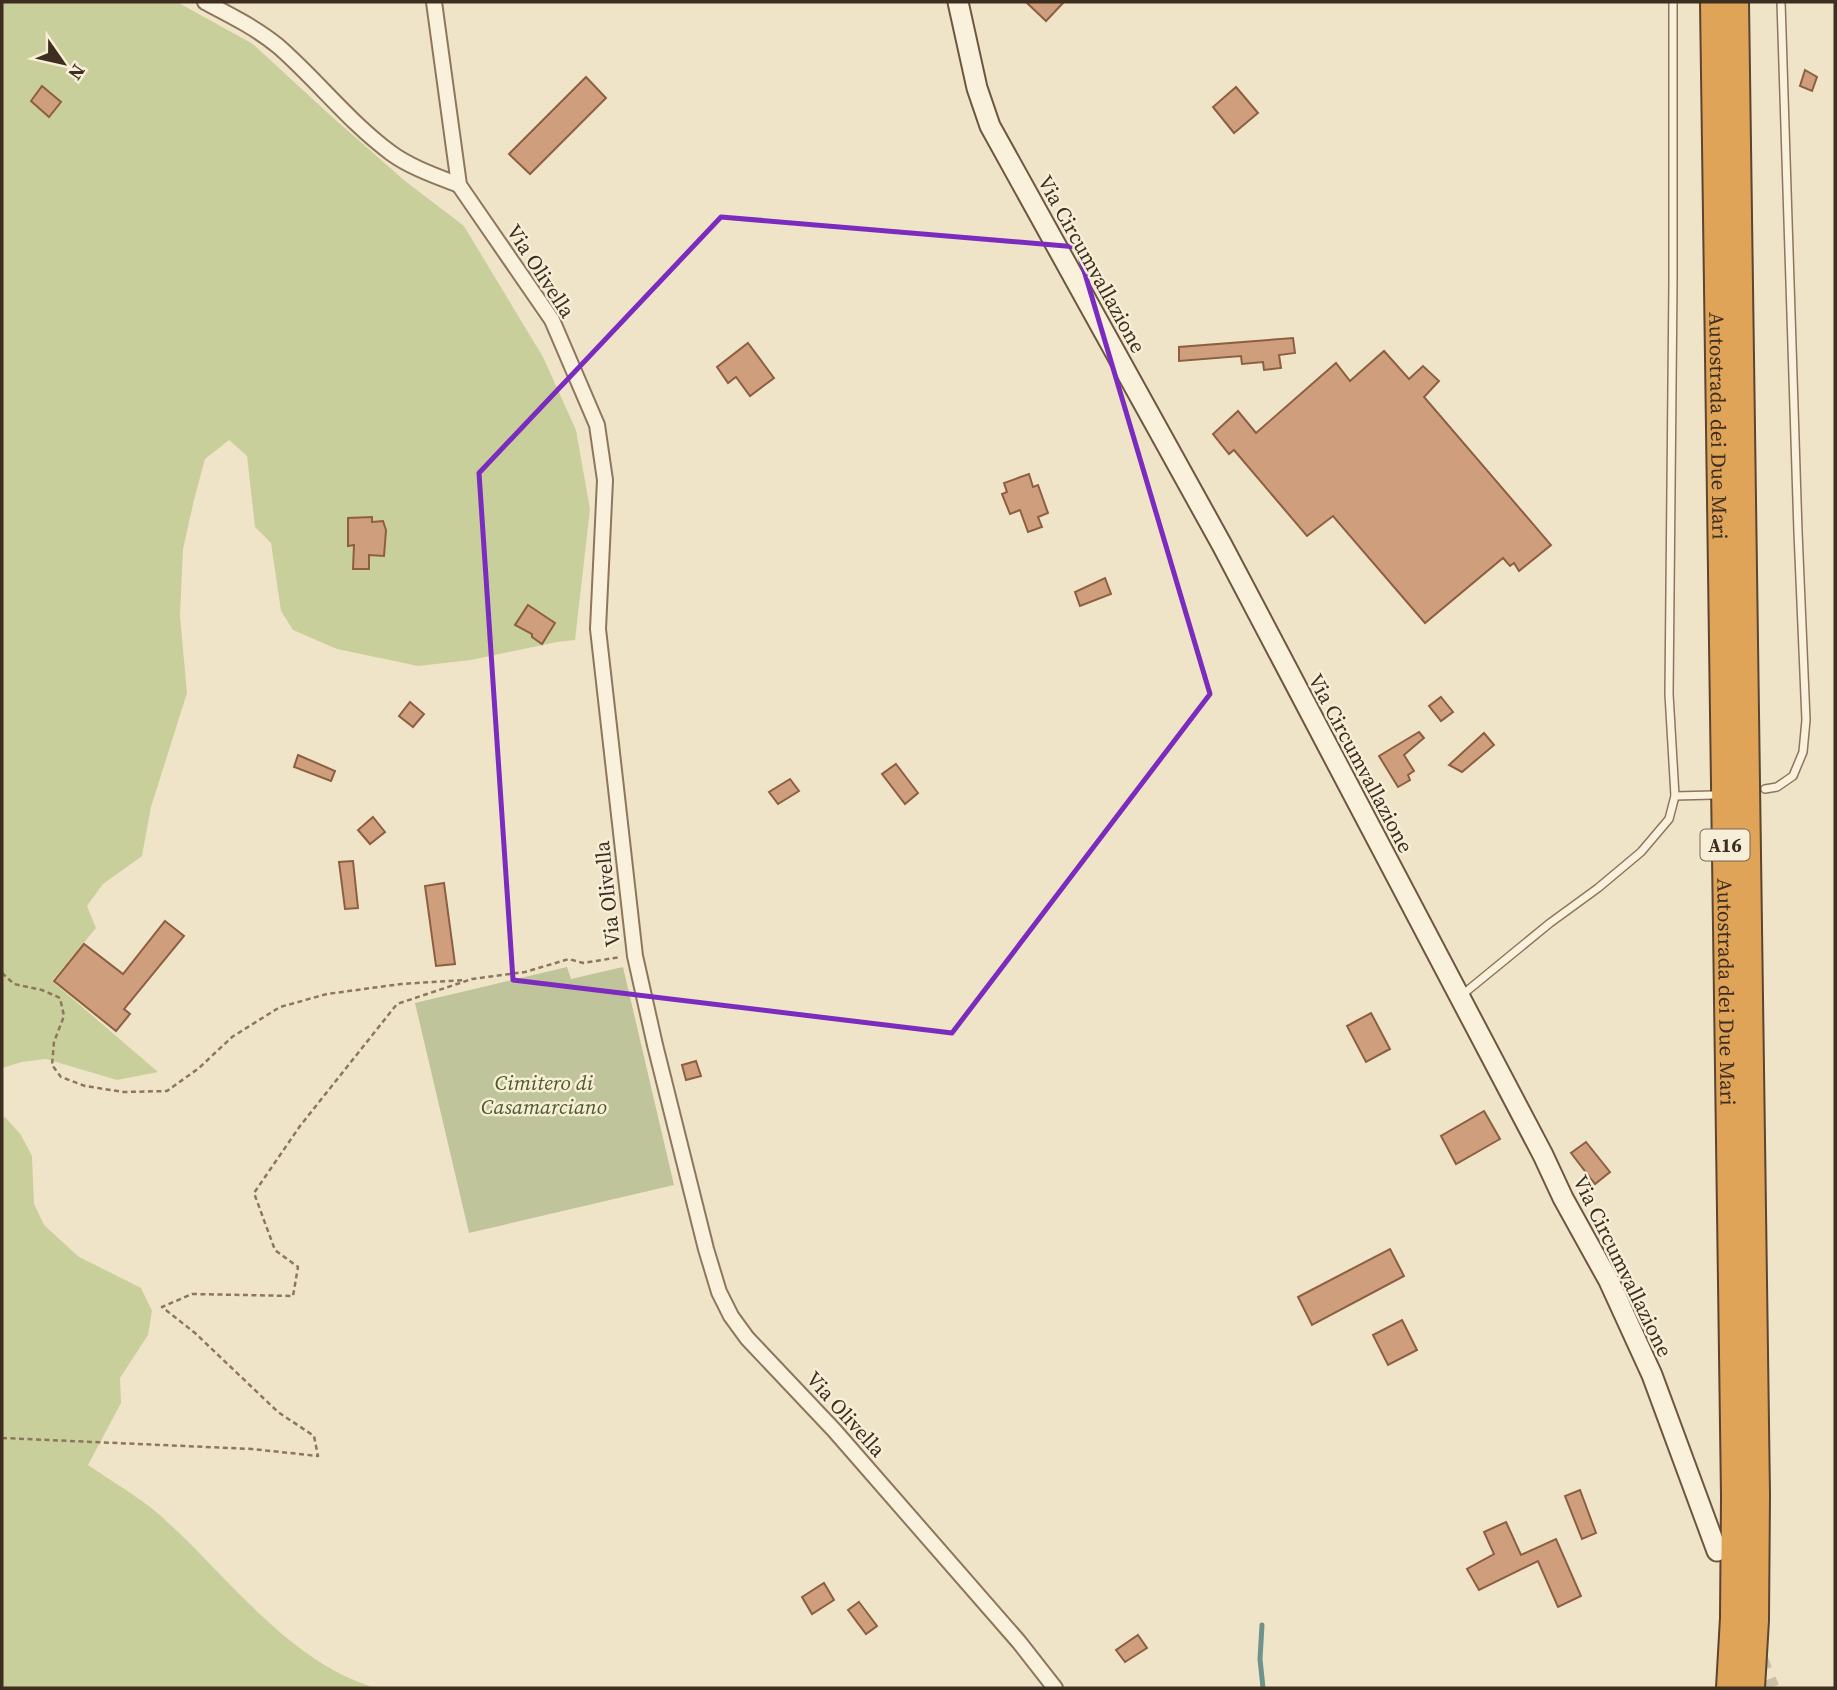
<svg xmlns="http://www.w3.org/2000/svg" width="1837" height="1690" viewBox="0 0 1837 1690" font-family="'Source Serif 4',serif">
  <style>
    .green { fill: #c9cf9b }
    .cemetery { fill: #bfc49a }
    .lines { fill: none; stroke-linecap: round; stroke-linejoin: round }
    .stream { stroke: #6f938a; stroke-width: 5 }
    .building { fill: #cf9f7d; stroke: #8d5f41; stroke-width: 2 }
    .secondary-tunnel { stroke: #ccc0a6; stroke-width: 19; stroke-dasharray: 19 10; stroke-linecap: butt }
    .lane-casing { stroke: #8d765c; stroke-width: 10 }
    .street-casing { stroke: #8d765c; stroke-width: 18 }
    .secondary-casing { stroke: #6f573f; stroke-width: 23 }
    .highway-casing { stroke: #5b4430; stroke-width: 28 }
    .path { stroke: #8d765c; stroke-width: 2.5; stroke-dasharray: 5 3.5; stroke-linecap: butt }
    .lane { stroke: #faf1dc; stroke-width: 7 }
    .street { stroke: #faf1dc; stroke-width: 14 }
    .secondary { stroke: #faf1dc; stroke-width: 19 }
    .highway { stroke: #e0a458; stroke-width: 24 }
    .marked { fill: none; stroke: #7b2cbf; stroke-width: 5; stroke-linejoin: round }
    .labels { text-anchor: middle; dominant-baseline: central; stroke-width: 5; stroke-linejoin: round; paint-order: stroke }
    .shield { fill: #f7eed8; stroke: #756857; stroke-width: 2 }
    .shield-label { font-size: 19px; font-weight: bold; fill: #3d2e20 }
    .street-label { font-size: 21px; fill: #3d2e20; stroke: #f7eed8 }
    .park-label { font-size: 21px; font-style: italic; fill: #4d5a26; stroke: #f7eed8 }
  </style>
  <rect width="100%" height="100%" fill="#f0e4c8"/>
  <g class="green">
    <polygon points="2,2 177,2 253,44 330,115 405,181 464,226 543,357 576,430 590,509 575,640 557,642 471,660 418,666 337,649 293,630 281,611 271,543 255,527 247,456 229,440 205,459 194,500 183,549 180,616 187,693 151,807 142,856 103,884 87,906 96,928 52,981 158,1072 117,1080 46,1059 22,1062 2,1068"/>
    <path d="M2,1116L6,1118L21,1135L32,1156L34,1204L44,1225L79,1257L141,1288L152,1311L148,1335L120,1378L121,1403L88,1465C110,1480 134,1494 155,1511C225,1571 285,1661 376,1688H2Z"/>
  </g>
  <polygon class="cemetery" points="567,967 571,979 623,967 674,1185 469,1233 415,1003"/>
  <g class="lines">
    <polyline class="stream" points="1262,1625 1260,1659 1263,1688"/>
  </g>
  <g class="building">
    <polygon points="1026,2 1064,2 1046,21"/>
    <polygon points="1805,70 1817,77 1812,91 1800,86"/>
    <polygon points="586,77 606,98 530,174 509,154"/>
    <polygon points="42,86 61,102 49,117 31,101"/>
    <polygon points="1236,87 1258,113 1234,133 1213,107"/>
    <polygon points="1293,338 1295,353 1279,355 1281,368 1264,370 1263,362 1242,364 1241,356 1179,361 1179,347"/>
    <polygon points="748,343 774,378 750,396 736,377 728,383 717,367"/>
    <polygon points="1384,351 1409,379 1423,366 1439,381 1424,397 1551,545 1519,571 1514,563 1510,566 1503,558 1425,623 1333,516 1307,536 1234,450 1229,454 1213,434 1238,411 1256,433 1336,363 1350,381"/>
    <polygon points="1029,474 1033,487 1038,485 1048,513 1038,517 1042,527 1028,532 1020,510 1010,514 1002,494 1007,492 1004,483"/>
    <polygon points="372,517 372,522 383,521 386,530 384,556 369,555 369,569 353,569 354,545 348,546 348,518"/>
    <polygon points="1105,578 1111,594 1080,606 1075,592"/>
    <polygon points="528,605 555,623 542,644 532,637 532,634 515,625"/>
    <polygon points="1441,697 1453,712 1441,721 1429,706"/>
    <polygon points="410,702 424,714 413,727 399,716"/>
    <polygon points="1419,732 1424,738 1404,755 1414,771 1408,775 1410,780 1398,787 1379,756"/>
    <polygon points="1484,733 1494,745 1462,772 1449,765"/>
    <polygon points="298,755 335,771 331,781 294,767"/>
    <polygon points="896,764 918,793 905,804 882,774"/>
    <polygon points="790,779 799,791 778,804 769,792"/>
    <polygon points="373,817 385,832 370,844 358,830"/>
    <polygon points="353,861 358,908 345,909 339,862"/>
    <polygon points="444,883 455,964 436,966 425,886"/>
    <polygon points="165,921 184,936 124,1009 130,1014 116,1031 54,981 84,944 123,974"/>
    <polygon points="1371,1013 1390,1049 1366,1062 1347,1026"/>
    <polygon points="696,1061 701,1076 686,1080 682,1065"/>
    <polygon points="1484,1111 1500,1139 1456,1164 1441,1136"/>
    <polygon points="1586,1142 1610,1172 1595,1184 1571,1153"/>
    <polygon points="1390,1249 1404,1276 1312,1325 1298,1297"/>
    <polygon points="1402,1320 1417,1350 1388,1365 1373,1335"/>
    <polygon points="1580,1490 1596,1533 1582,1539 1565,1496"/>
    <polygon points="1506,1522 1521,1555 1556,1539 1581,1596 1558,1607 1538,1561 1479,1590 1467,1569 1494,1554 1484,1532"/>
    <polygon points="824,1583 834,1600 812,1614 802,1597"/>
    <polygon points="859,1602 877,1626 866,1634 848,1610"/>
    <polygon points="1138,1635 1147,1648 1125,1662 1116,1650"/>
  </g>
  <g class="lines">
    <polyline class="secondary-tunnel" points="1756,1653 1770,1688"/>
    <defs>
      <g id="lane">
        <polyline points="1765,789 1777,787 1793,776 1803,752 1806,720 1798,532 1781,2"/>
        <polyline points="1675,796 1713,795"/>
        <polyline points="1462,995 1550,923 1598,888 1641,852 1669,819 1675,796 1669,694 1673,282 1673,2"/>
      </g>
      <g id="street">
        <path d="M205,2C230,15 256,28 278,46C317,80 349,122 391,153C410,167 436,176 459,185"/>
        <polyline points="434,2 459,185 552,320 597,425 605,480 598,629 635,956 655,1045 706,1249 719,1292 731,1316 747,1338 834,1430 1019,1642 1055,1688"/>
      </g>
      <polyline id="secondary" points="958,2 977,88 990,126 1222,545 1543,1155 1563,1198 1609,1281 1652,1375 1717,1551"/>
      <g id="highway">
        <path id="s1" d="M1713,2L1734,1496L1733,1618L1729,1688"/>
        <polyline points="1736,2 1757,1495 1756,1620 1752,1688"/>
      </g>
    </defs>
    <use href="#lane" class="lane-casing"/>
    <use href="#street" class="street-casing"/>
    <use href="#secondary" class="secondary-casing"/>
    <use href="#highway" class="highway-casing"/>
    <g class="path">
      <polyline points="2,973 14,984 42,990 60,998 64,1016 54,1042 52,1065 61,1077 85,1086 124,1092 167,1091 199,1068 232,1037 280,1007 327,994 401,984 465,980"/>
      <polyline points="2,1438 252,1449 318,1456 314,1436 278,1412 195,1333 162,1307 192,1294 293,1296 298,1267 275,1250 254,1193 300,1126 397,1004 472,979 525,972 569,959 583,963 621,957"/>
    </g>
    <use href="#lane" class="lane"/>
    <use href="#street" class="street"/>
    <use href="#secondary" class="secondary"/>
    <use href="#highway" class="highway"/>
  </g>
  <path class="marked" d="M721,217L1077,247L1210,694L952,1033L513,980L479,473Z"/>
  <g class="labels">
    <rect class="shield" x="1700.5" y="829.5" width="49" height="31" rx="5"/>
    <g class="shield-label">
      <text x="1725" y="845">A16</text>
    </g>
    <g class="street-label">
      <text transform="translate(1092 264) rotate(61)">Via Circumvallazione</text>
      <text transform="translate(541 271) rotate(57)">Via Olivella</text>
      <text stroke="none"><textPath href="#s1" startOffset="424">Autostrada dei Due Mari</textPath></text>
      <text transform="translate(1361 763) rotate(62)">Via Circumvallazione</text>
      <text transform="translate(607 894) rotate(-96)">Via Olivella</text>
      <text stroke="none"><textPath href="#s1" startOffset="990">Autostrada dei Due Mari</textPath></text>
      <text transform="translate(1623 1266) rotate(64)">Via Circumvallazione</text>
      <text transform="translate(846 1414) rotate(48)">Via Olivella</text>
    </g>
    <g class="park-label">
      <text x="544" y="1082">Cimitero di<tspan x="544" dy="24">Casamarciano</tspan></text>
    </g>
  </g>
  <rect width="1837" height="1690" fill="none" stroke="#3d2e20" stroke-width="7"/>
  <g transform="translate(63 63) rotate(124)" stroke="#f7eed8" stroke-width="5" paint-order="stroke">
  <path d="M0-5L12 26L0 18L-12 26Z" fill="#3d2e20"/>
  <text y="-10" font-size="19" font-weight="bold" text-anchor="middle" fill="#3d2e20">N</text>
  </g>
</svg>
